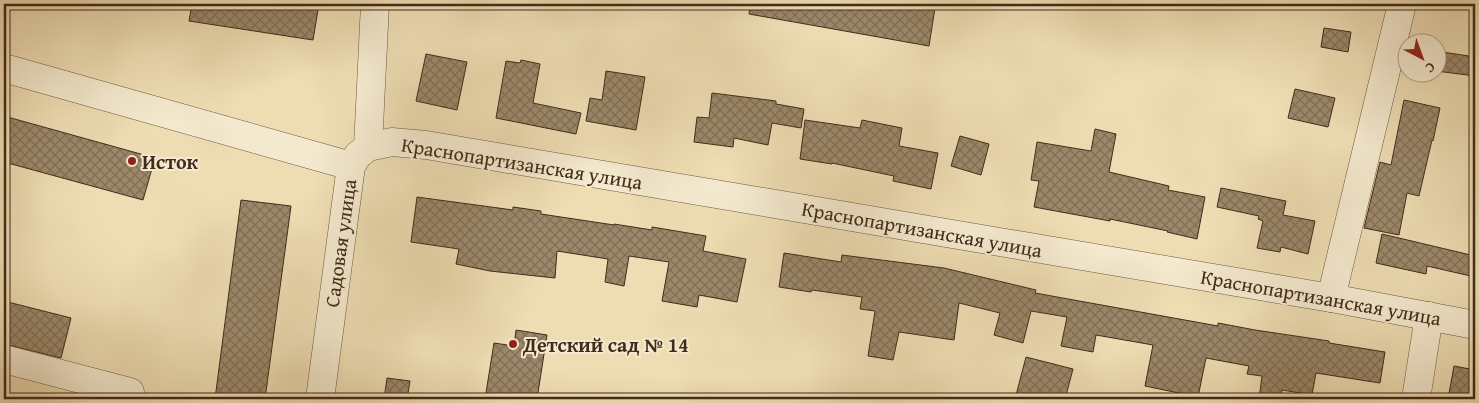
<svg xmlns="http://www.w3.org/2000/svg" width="1479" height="403" viewBox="0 0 1479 403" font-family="'Gentium Book Plus',serif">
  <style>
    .building { fill: url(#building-cross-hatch); stroke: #422b1b }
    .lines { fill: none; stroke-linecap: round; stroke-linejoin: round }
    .minor-casing { stroke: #6d5841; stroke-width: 29 }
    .minor { stroke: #f4e9ce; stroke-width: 28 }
    .poi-dot { fill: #8f2418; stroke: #f4e9ce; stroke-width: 2 }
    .labels { text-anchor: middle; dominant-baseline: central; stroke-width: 4; stroke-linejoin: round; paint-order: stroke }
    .poi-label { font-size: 20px; font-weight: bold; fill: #422b1b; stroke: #f4e9ce; text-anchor: start }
    .street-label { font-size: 20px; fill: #422b1b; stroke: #f4e9ce }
  </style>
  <defs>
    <pattern id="building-cross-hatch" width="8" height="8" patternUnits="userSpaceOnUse" patternTransform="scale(1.25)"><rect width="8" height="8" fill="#9b886a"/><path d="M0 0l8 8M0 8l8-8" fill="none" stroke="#806f56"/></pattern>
  </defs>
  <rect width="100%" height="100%" fill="#eeddb3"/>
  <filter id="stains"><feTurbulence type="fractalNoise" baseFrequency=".004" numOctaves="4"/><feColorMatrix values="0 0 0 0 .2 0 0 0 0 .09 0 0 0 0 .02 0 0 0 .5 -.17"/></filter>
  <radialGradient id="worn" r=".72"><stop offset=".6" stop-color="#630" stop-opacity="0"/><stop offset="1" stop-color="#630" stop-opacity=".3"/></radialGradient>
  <g class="building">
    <polygon points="192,4 319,4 313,40 189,21"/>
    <polygon points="750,4 912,4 935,8 929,46 749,14"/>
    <polygon points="1324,28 1351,32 1348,52 1321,47"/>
    <polygon points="1436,51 1475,57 1475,76 1436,71"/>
    <polygon points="426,54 467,62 457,110 416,101"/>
    <polygon points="521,60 540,64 533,103 581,113 576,134 496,118 506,61 520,63"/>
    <polygon points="606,71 645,77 636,130 586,121 590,98 602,100"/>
    <polygon points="1295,89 1335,98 1328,127 1288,118"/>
    <polygon points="712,93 776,101 776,104 804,109 801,128 772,123 768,145 734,138 733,147 694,142 697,117 709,118"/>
    <polygon points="1404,100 1440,108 1433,141 1432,140 1419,196 1407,193 1399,235 1364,228 1380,162 1391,165"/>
    <polygon points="4,116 155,158 143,200 4,162"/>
    <polygon points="805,120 860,128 862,120 902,128 899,146 938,153 931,189 893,181 894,176 832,163 832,164 800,159"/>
    <polygon points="1095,129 1116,134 1109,172 1169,186 1168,190 1205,197 1197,239 1167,232 1168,231 1110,219 1110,221 1034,207 1039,181 1031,180 1037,142 1091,151"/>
    <polygon points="960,136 989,144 981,175 951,166"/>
    <polygon points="1221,188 1286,201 1283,215 1315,221 1308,254 1281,247 1280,252 1257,248 1263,221 1258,219 1259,216 1217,207"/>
    <polygon points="417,197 513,210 513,207 541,211 541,214 614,225 614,224 652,230 652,227 706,236 703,251 746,259 737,302 699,295 697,307 662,301 669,262 629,256 624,286 605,282 608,259 557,251 555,278 490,271 456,264 459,249 411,242"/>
    <polygon points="241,200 291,206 265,399 215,399"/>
    <polygon points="1382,234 1475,256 1475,277 1427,266 1426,274 1376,263"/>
    <polygon points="784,253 841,262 842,255 944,268 1036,290 1035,293 1218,326 1218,323 1255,330 1329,341 1329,343 1385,352 1380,383 1316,373 1312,395 1282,390 1281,399 1259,399 1262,376 1247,374 1249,366 1206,358 1198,397 1145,386 1153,345 1096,335 1093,352 1061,346 1067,317 1031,311 1023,343 994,335 1000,313 959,303 954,340 899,332 893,360 868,356 875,311 860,309 862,297 812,290 811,292 779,287"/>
    <polygon points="4,301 71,318 61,358 4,344"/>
    <polygon points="516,330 547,335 537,399 485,399 494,343 514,346"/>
    <polygon points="1026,357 1073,369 1065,399 1015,399"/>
    <polygon points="1454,366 1475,370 1475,399 1448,399"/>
    <polygon points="387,378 410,381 407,399 384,399"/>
  </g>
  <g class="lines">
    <defs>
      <g id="minor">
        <polyline points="4,68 351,166"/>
        <polyline points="368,147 392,142 426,145 1331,298 1475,325"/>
        <polyline points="1331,298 1402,4"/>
        <polyline points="4,359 130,392"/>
        <polyline points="320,399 351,166 358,155 368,147 375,4"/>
        <polyline points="1416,399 1429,316"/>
      </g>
    </defs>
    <use href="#minor" class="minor-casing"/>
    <use href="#minor" class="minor"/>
  </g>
  <g class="poi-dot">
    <circle cx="132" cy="161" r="5"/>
    <circle cx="513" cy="344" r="5"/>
  </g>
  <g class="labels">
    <g class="poi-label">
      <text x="142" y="161">Исток</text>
      <text x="523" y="344">Детский сад № 14</text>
    </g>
    <g class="street-label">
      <text transform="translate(522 163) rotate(9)">Краснопартизанская улица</text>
      <text transform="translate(922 229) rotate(10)">Краснопартизанская улица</text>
      <text transform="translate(340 243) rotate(-82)">Садовая улица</text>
      <text transform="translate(1321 297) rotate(10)">Краснопартизанская улица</text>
    </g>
  </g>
  <rect width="1479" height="403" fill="none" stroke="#eeddb3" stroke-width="20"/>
  <rect x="5" y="5" width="1469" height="393" fill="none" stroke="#422b1b" stroke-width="2.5"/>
  <rect x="10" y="10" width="1459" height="383" fill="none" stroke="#422b1b"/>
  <g transform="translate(1422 58) rotate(139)"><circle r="24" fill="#f4e9ce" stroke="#ad9d86"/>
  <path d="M0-4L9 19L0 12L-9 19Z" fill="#8f2418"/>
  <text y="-8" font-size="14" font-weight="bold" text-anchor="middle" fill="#422b1b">С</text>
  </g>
  <rect width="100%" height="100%" filter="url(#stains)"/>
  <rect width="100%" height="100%" fill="url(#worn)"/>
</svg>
